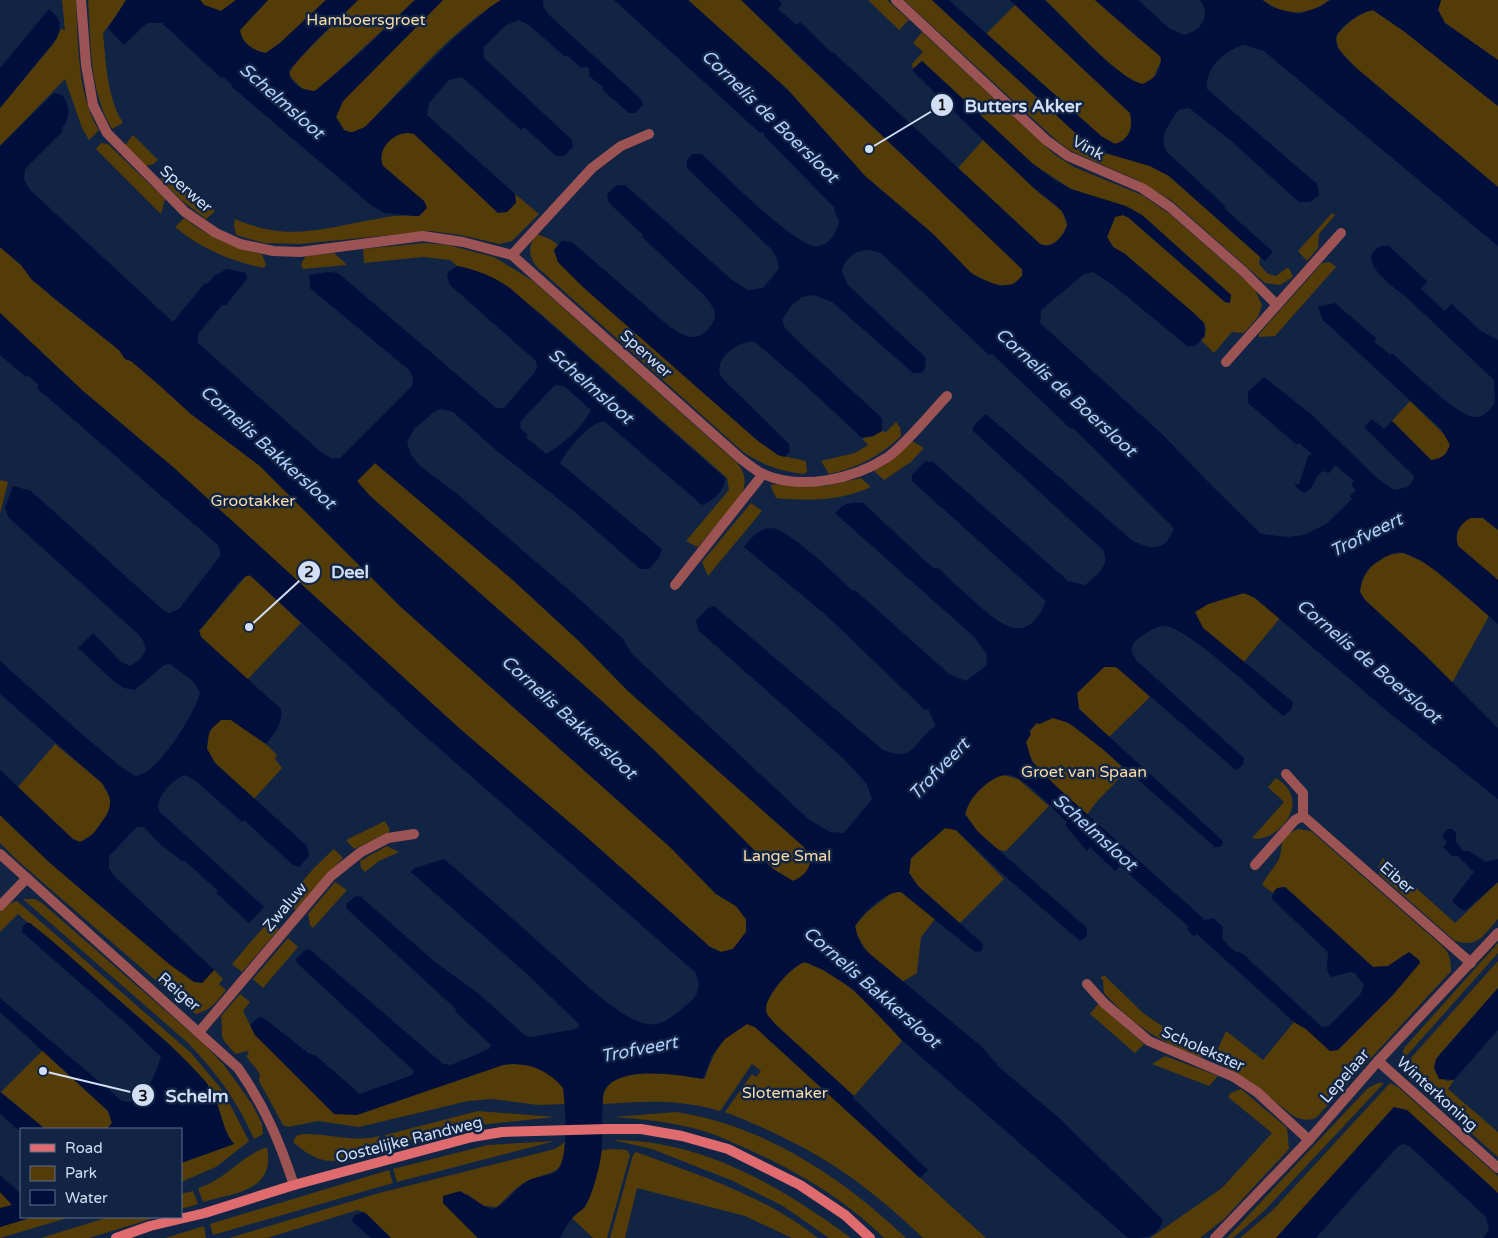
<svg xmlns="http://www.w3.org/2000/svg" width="1498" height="1238" viewBox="0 0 1498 1238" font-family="'Varela Round',sans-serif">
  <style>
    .green { fill: #543c09 }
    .water { fill: #000e3c; fill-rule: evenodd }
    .pier { fill: #112444 }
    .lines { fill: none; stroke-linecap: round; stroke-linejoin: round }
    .street { stroke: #9c5354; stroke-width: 10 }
    .secondary { stroke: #e06b6e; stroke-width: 10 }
    .labels { text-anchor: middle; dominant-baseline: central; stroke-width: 5; stroke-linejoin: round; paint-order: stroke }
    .park-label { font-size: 16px; fill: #f9dba7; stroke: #112444 }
    .street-label { font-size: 16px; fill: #d1def3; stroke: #112444 }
    .water-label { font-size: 18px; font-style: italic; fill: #b1cefe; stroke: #112444 }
    .leader { fill: none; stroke: #d1def3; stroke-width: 2 }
    .callout-dot { fill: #d1def3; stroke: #112444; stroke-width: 2 }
    .mark-label { font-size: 15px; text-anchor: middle; font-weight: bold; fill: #111 }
    .callout-label { font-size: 18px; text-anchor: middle; font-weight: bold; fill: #d1def3; stroke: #112444; stroke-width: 5; stroke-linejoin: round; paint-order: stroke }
  </style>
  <rect width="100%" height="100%" fill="#112444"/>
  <g class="green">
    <path d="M62,0H76C78,39 77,97 99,130L89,140L82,128L65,79L0,146V108L54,43L61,29L65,30Z"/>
    <path d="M88,0H126L123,7L103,33C106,64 107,97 123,123L112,129C89,90 91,44 88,0Z"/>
    <polygon points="200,0 236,0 221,11 204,5"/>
    <path d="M268,0H326L280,43L266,53C254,51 241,43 240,30Z"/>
    <polygon points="358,0 415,0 322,86 315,91 302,89 289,75 293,65"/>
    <path d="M443,0H501C452,30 405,86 365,127L355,133L344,130L336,117L343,101Z"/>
    <polygon points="688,0 741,0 747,5 797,55 1021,268 1023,274 1019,280 1009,286 993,284 971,273 933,234 865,176 788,90"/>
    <polygon points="868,0 887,0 909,20 899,30"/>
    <polygon points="904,0 932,0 1082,139 1102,152 1150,166 1169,176 1260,257 1259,264 1268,274 1276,276 1287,268 1289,268 1293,277 1280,285 1265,283 1172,201 1137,180 1071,151 1056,140"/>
    <path d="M1045,0H1095L1138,38L1159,54L1161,60L1154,77L1143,84C1119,80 1066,19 1045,0Z"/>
    <path d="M1263,0H1330C1307,16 1285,17 1263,0Z"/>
    <polygon points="1441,0 1498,0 1498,60 1445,23 1438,10"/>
    <path d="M1015,5L1130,113C1133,126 1131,139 1115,144L1101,136L986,34Z"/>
    <path d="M1373,10L1405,32L1498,106V187L1355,67L1338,48L1336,36C1347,24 1357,13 1373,10Z"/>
    <polygon points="922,32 1054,154 1074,167 1142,195 1171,215 1254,288 1262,305 1258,317 1244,333 1232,332 1214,353 1201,340 1206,329 1204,323 1125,254 1113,247 1107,237 1115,217 1123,215 1129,218 1225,302 1231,295 1142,215 1071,189 1033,164 922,61 913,69 912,64 923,52 913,43"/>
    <path d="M407,132L414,134L448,165L516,203L515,194L539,214L512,241L499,244L461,235L431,231L300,244L264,243L236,235L234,225L235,219C283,240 316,231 365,221C382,218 398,214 415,216L426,204L383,166C376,150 392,134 407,132Z"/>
    <polygon points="133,135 158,160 153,164 146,166 125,145"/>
    <path d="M983,140L1038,192L1062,211L1067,225C1063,237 1053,249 1040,244L958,168Z"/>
    <polygon points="101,143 108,144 165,199 161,214 96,149"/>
    <polygon points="168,169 215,211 206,219 181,200 161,180 162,174"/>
    <polygon points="1332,213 1335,215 1319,234 1318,248 1307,261 1298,251"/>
    <path d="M184,218C209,237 232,248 262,254L266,265L264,268C230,261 202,249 175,227Z"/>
    <path d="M537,234L550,239L558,245L554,250L558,262L583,287L757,440L778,455L806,461L807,472L804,474C780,471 762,465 742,451L536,266C528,255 528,244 537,234Z"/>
    <path d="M425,243L448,245L494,257L533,281L736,462C746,473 747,483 741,496L698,547L686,541L729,490L727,478L540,313L497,280L457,266L450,260L423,257L364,263L363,249Z"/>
    <polygon points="0,247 21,265 52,297 119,350 125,359 131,361 158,384 191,414 260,466 401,607 670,847 716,894 736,906 746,919 746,932 733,949 721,952 710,947 583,834 460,729 174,468 83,391 0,313"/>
    <polygon points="334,253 347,265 303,269 301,264 306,256"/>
    <polygon points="1330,262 1336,267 1275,336 1259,337 1259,334 1322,263"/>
    <path d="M1410,401L1449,439C1452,451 1443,459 1431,460L1392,421Z"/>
    <path d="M896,422L900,427L901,436C880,456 858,468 829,474L821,461L855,453L868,445L862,438L873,436L882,431L886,432Z"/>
    <polygon points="912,441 924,448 911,462 884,480 874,471 888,463"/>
    <path d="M375,463L514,581L580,642L628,691L804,847C816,860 809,875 793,881L773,869L656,752L604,703L370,496L357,481Z"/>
    <path d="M861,478L871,487C840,501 809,501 776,498L770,485L778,484L825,486Z"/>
    <polygon points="0,480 8,482 0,514"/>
    <polygon points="751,503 762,511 708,576 702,562"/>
    <path d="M1470,518H1483L1498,530V580L1458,546C1454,532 1459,525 1470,518Z"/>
    <path d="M1403,553L1428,564L1489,616L1452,683L1365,600L1360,592C1362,570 1380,553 1403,553Z"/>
    <polygon points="247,575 252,577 301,623 247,680 201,637 199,631"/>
    <polygon points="1239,593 1250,594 1280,618 1244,662 1203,628 1194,612 1208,604"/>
    <polygon points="1112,666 1118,668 1150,697 1109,737 1079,709 1077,693 1104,667"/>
    <path d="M228,718L266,744L277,755L275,759L282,768L254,799L215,763L207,749C206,736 213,720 228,718Z"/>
    <path d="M1049,718C1072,716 1109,755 1125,770C1114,787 1097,798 1087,815C1071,801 1025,765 1026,742C1027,734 1032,729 1037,722L1039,724Z"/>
    <polygon points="55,744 102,783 111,800 108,814 93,834 80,842 69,837 18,787"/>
    <path d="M1003,775L1018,779L1049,806L1006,851C989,850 975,828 965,814C970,796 984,781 1003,775Z"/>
    <path d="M1276,778C1316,803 1273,845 1252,838L1284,802L1268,787Z"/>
    <path d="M0,815C62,876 130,933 202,983L214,970L223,979L219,984L226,990C217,1002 211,1010 196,1014L190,1010L18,861L0,843Z"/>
    <polygon points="385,821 390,830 388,833 354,849 346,840"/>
    <polygon points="945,828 956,830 1004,879 960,923 918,886 909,873 911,858"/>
    <path d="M1298,829L1311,831L1439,943C1449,952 1451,957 1451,971L1316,1118C1307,1121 1300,1120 1292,1115L1251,1082L1221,1065L1217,1051L1226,1031L1263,1060L1294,1022L1306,1029L1330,1051L1406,954L1388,966L1373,967L1285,887L1274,890L1273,893L1262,885C1266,876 1273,870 1278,861C1285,848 1275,838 1298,829Z"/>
    <polygon points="387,846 399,852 379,861 365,872 361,868 360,861"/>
    <polygon points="334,849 343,858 295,910 285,902 314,868"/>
    <path d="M1383,858L1455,923L1498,882V919C1483,935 1479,948 1455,941L1379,874L1378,867Z"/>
    <polygon points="335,882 347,890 313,928 310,925 308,914"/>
    <path d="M894,891C910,892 924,908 936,918L921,937L917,973L902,982C884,966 859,951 855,926L866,913Z"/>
    <path d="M23,899H35L42,903L206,1046L224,1065L252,1104L262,1124L263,1134L254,1139C238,1102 216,1072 188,1043Z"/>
    <polygon points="17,901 191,1053 223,1091 249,1141 216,1167 181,1182 181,1163 234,1144 225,1133 215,1096 205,1081 168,1043 18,914 0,932 0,912 8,904"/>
    <polygon points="269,921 279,929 242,972 232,964"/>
    <polygon points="288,938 298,947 263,988 253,979"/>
    <polygon points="1498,943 1498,953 1400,1063 1404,1048"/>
    <polygon points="1498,961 1498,988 1439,1055 1446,1081 1454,1080 1448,1089 1498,1132 1498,1157 1407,1076 1402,1068"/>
    <path d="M801,963C829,958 885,1021 902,1041L854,1096L776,1025C772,1020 766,1016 766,1009C765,998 791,967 801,963Z"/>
    <path d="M1104,975L1143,1013L1162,1026L1204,1045L1205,1052L1203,1058C1159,1042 1136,1027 1104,993L1103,980L1100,978Z"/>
    <path d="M240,994L250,1002L243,1011L255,1035L335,1114L380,1106L503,1065C522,1062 555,1068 564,1088C565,1093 565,1100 565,1104L538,1105L492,1099L468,1101L359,1127L318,1121L288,1127L283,1125L259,1081L260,1074L246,1056L249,1053L247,1051L236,1054C216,1034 224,1038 221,1016Z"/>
    <polygon points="1098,1004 1144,1044 1135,1053 1090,1014"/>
    <path d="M747,1023L755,1027L986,1238H923C859,1176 807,1144 725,1112L752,1074L756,1077L761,1071L752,1064L720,1111C679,1099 645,1101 603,1104C598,1067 663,1072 685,1075C692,1076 698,1079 705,1078C712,1056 723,1032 747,1023Z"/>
    <polygon points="43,1050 108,1111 112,1123 107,1129 45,1129 1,1092"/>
    <polygon points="1165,1056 1218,1076 1209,1086 1152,1064"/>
    <polygon points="1378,1083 1384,1083 1265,1210 1233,1238 1227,1238 1368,1088"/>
    <polygon points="1390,1083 1398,1087 1498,1176 1498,1193 1453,1152 1394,1107 1276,1238 1240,1238 1273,1210"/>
    <polygon points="1241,1089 1287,1128 1289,1149 1224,1219 1200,1238 1150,1238 1222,1188 1272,1133 1228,1097 1231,1093"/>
    <polygon points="478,1111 555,1117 470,1126 387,1146 385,1135"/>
    <path d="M676,1112C764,1125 843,1178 906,1238H884C844,1198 795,1170 743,1147C729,1141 715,1134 700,1130C672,1122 643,1119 613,1117Z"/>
    <path d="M303,1134C329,1133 353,1143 379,1136L382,1148C342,1159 328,1173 293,1142L296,1136Z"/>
    <path d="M613,1140C703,1140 780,1186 851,1238H829L783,1206L733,1181L652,1149Z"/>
    <polygon points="555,1141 397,1182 393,1169 488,1145"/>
    <path d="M565,1142C562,1176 557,1169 530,1180C517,1185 507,1198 497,1207L484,1206L467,1194L446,1206L478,1238H391L367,1214L358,1210L267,1238H229L379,1193L555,1149Z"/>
    <path d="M267,1147C276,1191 235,1193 203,1202L198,1188C227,1179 239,1157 267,1147Z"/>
    <polygon points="614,1149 627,1150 630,1155 607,1238 593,1238 572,1218 585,1207 590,1196 602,1150"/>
    <path d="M636,1152C699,1175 765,1196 818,1238H792L745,1216L637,1188L625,1238H610L633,1155Z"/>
    <polygon points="389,1170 393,1183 213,1235 210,1224"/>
    <polygon points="193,1191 198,1204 181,1209 181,1194"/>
    <polygon points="0,1192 13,1205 0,1208"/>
    <polygon points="33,1217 71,1217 0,1238 0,1227"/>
    <polygon points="109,1217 157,1217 89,1238 41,1238"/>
    <polygon points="204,1226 206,1238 165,1238"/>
  </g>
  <g class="water">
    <path d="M126,0H200L204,5L221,11L236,0H268L240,30C241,43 254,51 266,53L280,43L326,0H358L314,42L289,71C289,84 304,91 315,91L359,54L415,0H443L343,101L336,117L344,130L350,133L365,127L452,40L490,7L501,0H543V6L549,15L641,99L643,105L635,113H629L529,25L519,20L506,25L484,47L483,57L572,140L573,147L564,156H556L524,127L521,130L462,77L449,80L429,103L427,115L515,194L516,203L507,212L498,213L414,134C397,128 375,148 383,166L424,201L427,208L419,216H415L385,213L372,206L232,87L233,86L222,76L221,78L162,23H147L124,45L108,28Z"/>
    <path d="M614,0H688L788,90L865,176L933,234L971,273L981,279L1000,286L1014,284L1022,276L1023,270L741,0H778L782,4L778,9L797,25L800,22L832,53L833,52L1040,244C1046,247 1052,246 1057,241C1062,236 1069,228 1067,221C1064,207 1042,196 1032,186C992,149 952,110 913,71V69L922,61L1033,164L1056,181L1071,189L1126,206L1142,215L1231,295L1230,303L1225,302L1129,218L1123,215L1115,217L1107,237L1113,247L1125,254L1195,314L1204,323L1205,336L1195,346H1187L1113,285L1093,272L1084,274L1041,310L1040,323L1163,435L1210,484L1261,534L1287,537L1304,535L1326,524L1352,499L1350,496L1356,490L1351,485L1354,481L1335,465L1329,473L1323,471C1314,476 1315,488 1305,493L1298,489L1294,484L1299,485L1308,456L1312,454L1299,443L1297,445L1248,403V392L1264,377L1312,415L1378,479L1394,490L1408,487L1414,479L1413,475L1364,427L1372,419L1384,429L1392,421L1431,460C1442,459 1446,455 1450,445L1441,429L1323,320L1318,307L1335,303L1376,338L1374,341L1390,355L1392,353C1408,367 1456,415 1474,417C1484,418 1490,410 1495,403L1494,380L1404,295C1396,289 1360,265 1375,250C1379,246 1383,245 1389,246L1481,331L1498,340V530L1483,518H1470C1459,525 1454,533 1458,546L1498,580V624C1477,606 1427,558 1404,553C1394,551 1386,556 1379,561C1366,568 1361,578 1360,592L1365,600L1423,653L1498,728V799L1392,715L1255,598L1244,593L1208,604L1195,612L1203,628L1293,702L1291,710L1283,716C1262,698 1188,627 1164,626C1155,625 1141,637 1134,642L1131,650L1136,660L1244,758L1243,765L1236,770L1116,667H1104L1077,693L1079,709L1222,840L1223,843L1220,847H1215L1104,750L1069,723L1053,718L1039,724L1037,723L1029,731L1031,734L1026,742L1032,762L1057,787L1205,920L1213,918L1223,927L1222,938C1227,944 1233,953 1242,953L1322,1027L1329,1026L1360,995L1364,985L1355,973L1350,972L1332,977C1324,971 1328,961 1328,952L1273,900L1272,896L1277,888L1285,887L1373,967L1388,966L1409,952L1419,960L1420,963L1392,996L1338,1050L1330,1051L1306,1029L1294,1022L1197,934L1194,936L1187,930L1189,927L1120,866L1115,871L1090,847L1087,851L1065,825L1067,822C1053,809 1026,778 1009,775C999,774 991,780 984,786C974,795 969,801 965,814L977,831L1087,928V936L1080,941L1006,877L956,830L945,828L911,858L909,873L918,886L983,944L982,951L975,952L901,892C884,891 864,912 855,926L857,935L864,949L982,1047L999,1067L1059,1118L1163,1220C1157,1238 1146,1238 1128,1238L905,1043L853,989L823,970L805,962C793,965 765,995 766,1009C766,1016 772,1020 776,1025L854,1096L853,1098L928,1170L920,1178L755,1027L747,1024L725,1039L712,1055L703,1079C681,1075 605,1062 603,1098C601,1124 605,1149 597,1174C595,1183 590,1199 585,1206C582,1211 577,1212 574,1216C568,1223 564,1230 560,1238H478L443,1203V1196L460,1191L484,1206L493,1209C506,1204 515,1189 526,1182C535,1176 547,1177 556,1172C570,1162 565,1104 563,1088C548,1070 527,1061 503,1065L357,1115L334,1114L255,1035L250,1025L259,1017L264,1018L308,1053L316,1056L360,1094L412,1075L414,1071L297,963L296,959L305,950L309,949L443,1064L451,1065L489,1049L491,1045L455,1011L456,1009L347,909L346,904L356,896L361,897L435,962L479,994L526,1036L532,1037L576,1029L580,1025L526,973L411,872L415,868L444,859C478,888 511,917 544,947C568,967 617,1019 647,1024C664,1027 678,1012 690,1002C700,993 701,984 695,972L417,729L250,575L244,577L238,583L199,631L201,637L281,709C283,723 275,733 266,744L231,720H221L209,731L207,749L215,763L307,846L309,856L299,867L293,865L244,820L242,822L197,782L185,775C173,779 154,798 159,811L264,907L249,923L183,862L161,845L144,827H137L109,856V868L114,876L214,970L202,983L194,982L169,964L50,863L0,815V770L74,840L80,842C91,838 95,832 101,823C113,808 113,798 102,783L0,694V661L77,730L121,767L135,776C158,775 195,713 200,693L194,682L170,664L164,665L135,690L124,688L116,683L78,648L93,633L121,662L130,666L140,659L146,650L143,640L138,634L9,518L5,508L13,486L31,491L163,610L169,613L179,609L221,555L218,545L37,388L39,386L28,375L26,377L0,355V313L83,391L174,468L460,729L583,834L710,947L721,952L733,949L746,932V919L736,906L716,894L670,847L401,607L260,466L191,414L158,384L131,361L125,359L119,350L32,280L21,265L0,247V146L54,93L62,95C71,106 70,119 61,130L63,131L25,169L24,179L29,189L173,322L205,283L207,284L214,276L227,269L246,273L247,279L226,305H222L198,334V343L322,453L331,458H340L412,386L413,377L409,370L310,288L309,275L329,272L338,273L496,408H504L534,373L537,368L536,361L450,285L447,277L448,272L457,266C476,269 494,277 510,288L725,478C726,489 712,502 702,505L604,421C587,424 569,448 560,463L662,549L659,558L649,569H640L575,512L496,450L453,412L441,409L434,412L414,429L407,442L411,455L420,466L456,493L585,604L623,639L631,653L808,819L830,832L844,833L872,799L866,783L845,760L698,630L696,621L707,609L714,606L883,750C916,764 915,738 936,726L928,709L925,710L826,615L744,547C752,537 758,529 771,528C788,528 839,578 853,591L855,590L949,674L966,681L986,666L987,654L973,636L835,513C844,503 850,502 863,503L933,568H938C950,580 963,591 975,602C1002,626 1027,647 1046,601L912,481V475L925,461L933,462L1068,581L1085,585C1097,575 1111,566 1103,550L972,430L975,424L986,414L1133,541C1154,551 1166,550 1174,528L1073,428L1071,429L992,354L989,355L882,254C867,246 852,250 843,266L842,272L848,285L926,358L925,369L921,373H913L832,302L814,295L802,297L791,306L782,320L785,328L802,345L882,418V431L873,436L862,438L804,384L755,342C738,339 709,362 723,379L789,444L790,451L785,457L778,455L757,440L583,287L558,262L554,250L562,241L572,242L670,327C677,331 683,336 692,337C703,338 716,324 715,313C714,307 708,301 705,296L609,206L607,194L616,186L625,185L732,280L748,290L763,288L779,269L777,259L772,250L687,168V160L692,154H702C720,171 795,246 815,246C829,247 837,232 839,221L834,210L835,208L764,136V133L759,132ZM555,385L564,386L591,410C582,428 563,444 546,454L526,437L528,435L521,429L520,422ZM375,463L514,581L580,642L628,691L804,847C816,860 809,875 793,881L773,869L656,752L604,703L370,496L357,481Z"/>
    <path d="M932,0H949L1101,136L1115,144C1131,139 1133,126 1130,113L1010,0H1045C1066,19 1118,80 1143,84C1155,80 1162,69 1161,57L1095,0H1138L1169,28L1184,35C1201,31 1212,16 1200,0H1262L1274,8L1299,14L1320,7L1330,0H1441L1438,10L1445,23L1498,60V106L1405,32L1373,10C1361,12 1334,28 1336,42C1338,52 1348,60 1355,67L1498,187V246L1264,51L1245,45C1225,49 1205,68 1207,89L1317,184L1319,195L1310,202H1299L1230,140L1189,108L1178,110C1170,124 1156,138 1168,153L1225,206V209L1273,252L1265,261L1169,176L1150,166L1102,152L1082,139Z"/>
    <path d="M49,9C60,18 62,24 57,38L0,108V68Z"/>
    <polygon points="1448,829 1452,829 1456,833 1456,842 1463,851 1469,851 1486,862 1498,859 1498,882 1465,911 1459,908 1452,901 1474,872 1458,856 1452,856 1443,847 1447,843 1442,835"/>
    <path d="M27,923H30C61,947 89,974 119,1000C148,1026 179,1051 205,1081C221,1100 220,1127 234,1144L181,1163V1129H107L112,1123L108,1111L0,1012V998L122,1101C146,1107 154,1075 161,1057L127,1024L22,932L23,926Z"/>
    <polygon points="1498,988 1498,1030 1454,1080 1439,1079 1434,1068 1436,1059"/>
    <polygon points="0,1092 45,1129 21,1129 21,1132 0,1114"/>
    <polygon points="1394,1107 1407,1110 1498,1193 1498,1238 1483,1238 1489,1230 1486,1217 1409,1146 1403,1144 1398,1146 1316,1238 1276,1238"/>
    <polygon points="0,1175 21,1194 21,1217 33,1217 0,1227 0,1208 12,1205 0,1192"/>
    <polygon points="364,1212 391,1238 371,1238 353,1222 352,1220 355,1215"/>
  </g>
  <g class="pier">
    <polygon points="567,55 581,68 587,67 589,69 589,76 604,88 601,91 564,59"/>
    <polygon points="608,202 643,235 639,239 607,208 605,205"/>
    <polygon points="1428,281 1452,303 1445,311 1421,289"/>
    <polygon points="184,860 218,891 214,894 181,863"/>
  </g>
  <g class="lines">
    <g class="street">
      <path d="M81,0L86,65L93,105L107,133L185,212L216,233L240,244L273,251L300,252L423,236L463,242L512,255L741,459C748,464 756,471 763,474C802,491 854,479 888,457C905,445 931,413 947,396"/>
      <polyline points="896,0 1046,140 1068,156 1142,188 1170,207 1244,272 1277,305"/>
      <polyline points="512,255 592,168 621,146 649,134"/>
      <polyline points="1226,362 1341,233"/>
      <polyline points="675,585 763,474"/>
      <polyline points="1286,774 1303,793 1303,816"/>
      <path d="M0,854L238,1068C265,1107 279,1140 294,1185"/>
      <polyline points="1255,865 1295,820 1303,816 1471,963"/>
      <polyline points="0,906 27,878"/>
      <polyline points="1087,984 1104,1003 1149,1041 1234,1077 1257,1092 1309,1140"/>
      <polyline points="200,1031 331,876 361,852 388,838 414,834"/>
      <polyline points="1378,1061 1498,1168"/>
      <polyline points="1215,1238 1309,1140 1378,1061 1498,933"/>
    </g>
    <polyline class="secondary" points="116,1238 150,1226 205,1213 294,1185 472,1137 502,1132 607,1129 641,1129 682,1136 728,1149 800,1185 845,1215 870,1238"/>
  </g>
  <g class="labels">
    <g class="park-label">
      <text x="366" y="20">Hamboersgroet</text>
      <text x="253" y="501">Grootakker</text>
      <text x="1084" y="772">Groet van Spaan</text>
      <text x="787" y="856">Lange Smal</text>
      <text x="785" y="1093">Slotemaker</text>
    </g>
    <g class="street-label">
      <text transform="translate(1088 148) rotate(28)">Vink</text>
      <text transform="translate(186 189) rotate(41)">Sperwer</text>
      <text transform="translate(646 354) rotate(42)">Sperwer</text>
      <text transform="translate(1397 878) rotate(41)">Eiber</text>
      <text transform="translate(285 907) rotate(-50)">Zwaluw</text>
      <text transform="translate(179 992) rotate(41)">Reiger</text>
      <text transform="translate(1203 1049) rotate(24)">Scholekster</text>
      <text transform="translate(1345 1076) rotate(-49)">Lepelaar</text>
      <text transform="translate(1437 1094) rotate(42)">Winterkoning</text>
      <text transform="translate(409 1140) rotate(-14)">Oostelijke Randweg</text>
    </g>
    <g class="water-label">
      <text transform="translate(282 101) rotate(41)">Schelmsloot</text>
      <text transform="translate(770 116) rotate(44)">Cornelis de Boersloot</text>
      <text transform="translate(591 386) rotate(41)">Schelmsloot</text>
      <text transform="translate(1066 392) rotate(42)">Cornelis de Boersloot</text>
      <text transform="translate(268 447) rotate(42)">Cornelis Bakkersloot</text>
      <text transform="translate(1366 535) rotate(-26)">Trofveert</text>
      <text transform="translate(1369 661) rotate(40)">Cornelis de Boersloot</text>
      <text transform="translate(569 717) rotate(42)">Cornelis Bakkersloot</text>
      <text transform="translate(939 769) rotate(-46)">Trofveert</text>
      <text transform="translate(1095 832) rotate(42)">Schelmsloot</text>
      <text transform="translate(872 987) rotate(41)">Cornelis Bakkersloot</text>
      <text transform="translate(639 1049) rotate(-11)">Trofveert</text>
    </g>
  </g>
  <path class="leader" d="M869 149L942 105M249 627L309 572M43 1071L143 1095"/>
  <g class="callout-dot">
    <circle cx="869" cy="149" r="5"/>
    <circle cx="249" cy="627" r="5"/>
    <circle cx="43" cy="1071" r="5"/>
    <circle cx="942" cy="105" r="12"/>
    <circle cx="309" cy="572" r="12"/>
    <circle cx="143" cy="1095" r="12"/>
  </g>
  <g class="mark-label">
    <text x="942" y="110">1</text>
    <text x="309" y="577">2</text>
    <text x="143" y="1101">3</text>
  </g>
  <g class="callout-label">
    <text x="1023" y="112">Butters Akker</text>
    <text x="350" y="578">Deel</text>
    <text x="197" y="1102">Schelm</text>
  </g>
  <rect x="20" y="1128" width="162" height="90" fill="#112444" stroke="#5e6e8a"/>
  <rect x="30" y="1144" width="25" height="8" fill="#e06b6e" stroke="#5e6e8a"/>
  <text x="65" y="1153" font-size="15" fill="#d1def3">Road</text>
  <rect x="30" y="1166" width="25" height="15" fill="#543c09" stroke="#5e6e8a"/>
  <text x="65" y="1178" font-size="15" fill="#d1def3">Park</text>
  <rect x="30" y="1190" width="25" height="15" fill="#000e3c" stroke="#5e6e8a"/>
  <text x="65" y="1203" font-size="15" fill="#d1def3">Water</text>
</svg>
